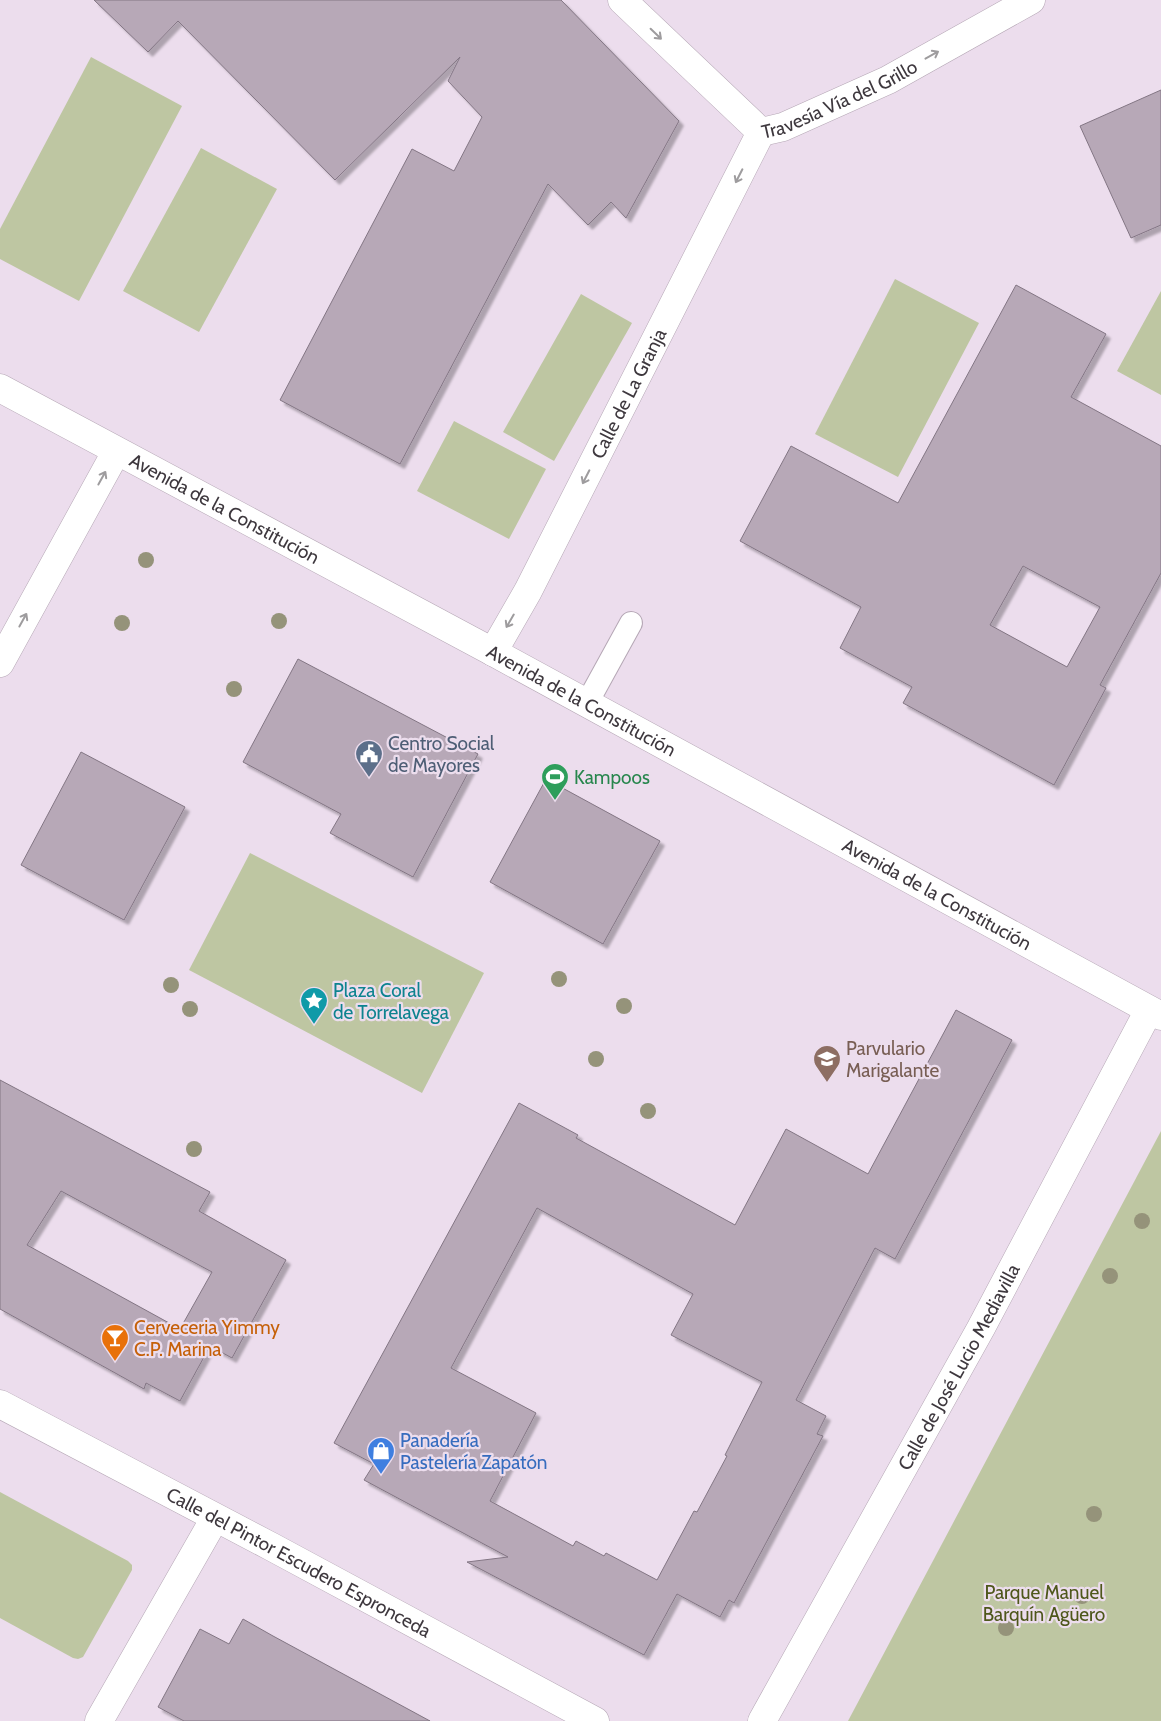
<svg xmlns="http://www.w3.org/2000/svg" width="1161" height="1721" viewBox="0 0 1161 1721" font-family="Cabin,sans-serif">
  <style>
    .green { fill: #bec6a2 }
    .building { fill: #b7a8b7; stroke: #837684; fill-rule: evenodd; filter: url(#shadow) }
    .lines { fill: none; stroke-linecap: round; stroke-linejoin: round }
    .lane-casing { stroke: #b5a7b5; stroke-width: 24 }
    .street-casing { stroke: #b5a7b5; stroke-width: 29 }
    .lane { stroke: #fff; stroke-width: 22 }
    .street { stroke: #fff; stroke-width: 28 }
    .tree { fill: #95937a }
    .oneway { stroke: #9e9c9e }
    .labels { text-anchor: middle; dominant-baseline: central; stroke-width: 4.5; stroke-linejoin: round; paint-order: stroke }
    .street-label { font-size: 19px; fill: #3e383e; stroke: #ecdded }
    .service-label { font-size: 19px; fill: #4e5e75; stroke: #ecdded; text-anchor: start }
    .leisure-label { font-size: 19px; fill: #27864d; stroke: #ecdded; text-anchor: start }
    .culture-label { font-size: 19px; fill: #0d838f; stroke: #ecdded; text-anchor: start }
    .education-label { font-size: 19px; fill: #785e54; stroke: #ecdded; text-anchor: start }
    .food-label { font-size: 19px; fill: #c56008; stroke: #ecdded; text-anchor: start }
    .shop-label { font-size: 19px; fill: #366cbe; stroke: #ecdded; text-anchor: start }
    .park-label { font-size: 19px; fill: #4e571b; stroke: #ecdded }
  </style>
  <defs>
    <filter id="shadow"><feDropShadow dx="4.5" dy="4.5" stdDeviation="1" flood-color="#0004"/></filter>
  </defs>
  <rect width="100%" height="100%" fill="#ecdded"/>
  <g class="green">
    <polygon points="91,57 182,106 79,301 0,259 0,229"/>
    <polygon points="201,148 277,189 199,332 123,291"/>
    <polygon points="895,279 979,323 898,477 815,434"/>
    <polygon points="1161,291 1161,395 1117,371"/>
    <polygon points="581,294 632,323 554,461 503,432"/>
    <polygon points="454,421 546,469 509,539 417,491"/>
    <polygon points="250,853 484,973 422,1093 189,970"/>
    <polygon points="1161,1131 1161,1721 848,1721"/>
    <polygon points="0,1492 128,1561 132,1565 132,1570 83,1657 78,1659 73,1658 0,1618"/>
  </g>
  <g class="building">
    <polygon points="94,0 561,0 679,121 626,218 611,202 588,225 548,184 400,464 280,400 412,149 454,171 482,117 448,81 460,57 335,180 178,21 148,52"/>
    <polygon points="1161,90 1161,225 1131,238 1080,126"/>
    <path d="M1016,285L1106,334L1071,397L1161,446V573L1100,685L1106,688L1054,785L903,703L912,687L840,648L861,607L740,541L791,446L898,503ZM1023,566L1100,607L1067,667L990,625Z"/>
    <polygon points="298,659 478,754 413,877 330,833 341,814 243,762"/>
    <polygon points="81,752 185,807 124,920 21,865"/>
    <polygon points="546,779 660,841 603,944 490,882"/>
    <path d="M956,1010L1012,1040L895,1259L875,1248L796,1400L826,1416L817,1434L823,1436L734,1603L729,1600L720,1617L677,1594L644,1655L467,1562L508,1557L364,1480L374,1464L334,1443L519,1103L578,1135L576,1138L735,1225L786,1129L868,1174ZM537,1208L693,1294L671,1335L762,1382L725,1455L727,1456L697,1512L694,1511L657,1580L606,1553L604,1556L576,1541L573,1546L490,1501L536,1413L451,1368Z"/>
    <path d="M0,1080L210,1192L199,1211L286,1260L232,1358L210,1346L180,1401L146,1383L144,1389L0,1309ZM61,1191L212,1272L180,1329L27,1245Z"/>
    <polygon points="243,1619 273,1636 430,1721 184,1721 158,1707 200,1629 229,1644"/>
  </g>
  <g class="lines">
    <defs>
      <polyline id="lane" points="587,703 631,623"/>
      <g id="street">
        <polyline points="622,0 761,132"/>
        <path id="s1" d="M761,132L783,127L888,80L1031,0"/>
        <path id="s2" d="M0,388L493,652L1161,1016"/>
        <path id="s3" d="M493,652L528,591L761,132"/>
        <polyline points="0,663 116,452"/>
        <path id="s4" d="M0,1404L272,1547L595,1721"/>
        <polyline points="99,1721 215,1518"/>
        <path id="s5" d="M762,1721L981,1328L1149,1010"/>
      </g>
    </defs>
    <use href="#lane" class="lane-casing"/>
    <use href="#street" class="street-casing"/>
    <use href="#lane" class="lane"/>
    <use href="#street" class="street"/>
  </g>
  <g class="tree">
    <circle cx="146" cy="560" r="8"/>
    <circle cx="279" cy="621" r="8"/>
    <circle cx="122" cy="623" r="8"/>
    <circle cx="234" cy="689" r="8"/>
    <circle cx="559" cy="979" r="8"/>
    <circle cx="171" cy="985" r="8"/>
    <circle cx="624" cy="1006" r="8"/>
    <circle cx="190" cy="1009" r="8"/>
    <circle cx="596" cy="1059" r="8"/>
    <circle cx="648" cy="1111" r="8"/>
    <circle cx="194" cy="1149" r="8"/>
    <circle cx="1142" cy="1221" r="8"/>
    <circle cx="1110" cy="1276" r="8"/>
    <circle cx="1094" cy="1514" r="8"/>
    <circle cx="1082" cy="1596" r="8"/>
    <circle cx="1006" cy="1628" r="8"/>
  </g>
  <defs><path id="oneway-shaft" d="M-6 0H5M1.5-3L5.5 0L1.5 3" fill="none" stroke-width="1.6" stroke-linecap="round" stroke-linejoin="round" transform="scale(1.25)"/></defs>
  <g class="oneway">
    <use href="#oneway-shaft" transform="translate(656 34) rotate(44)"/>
    <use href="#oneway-shaft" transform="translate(932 55) rotate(-29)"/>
    <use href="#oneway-shaft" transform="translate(739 176) rotate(117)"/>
    <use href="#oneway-shaft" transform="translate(586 477) rotate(117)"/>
    <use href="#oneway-shaft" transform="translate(102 478) rotate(-61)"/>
    <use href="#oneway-shaft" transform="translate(23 620) rotate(-61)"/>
    <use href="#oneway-shaft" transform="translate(510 621) rotate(120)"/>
  </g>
  <defs>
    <symbol id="civic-pin" viewBox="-11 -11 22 30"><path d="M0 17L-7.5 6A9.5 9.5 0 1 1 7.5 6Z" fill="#5c6f8a" stroke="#ecdded"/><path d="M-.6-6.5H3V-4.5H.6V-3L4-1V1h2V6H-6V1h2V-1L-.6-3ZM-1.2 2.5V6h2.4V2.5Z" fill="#fff"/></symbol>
    <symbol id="stadium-pin" viewBox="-11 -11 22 30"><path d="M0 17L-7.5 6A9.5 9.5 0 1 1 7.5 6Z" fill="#2e9e5b" stroke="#ecdded"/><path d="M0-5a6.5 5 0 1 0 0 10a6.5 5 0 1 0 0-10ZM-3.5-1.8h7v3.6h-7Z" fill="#fff"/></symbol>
    <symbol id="sight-pin" viewBox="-11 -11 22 30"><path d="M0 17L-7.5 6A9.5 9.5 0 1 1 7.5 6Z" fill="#0f9aa8" stroke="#ecdded"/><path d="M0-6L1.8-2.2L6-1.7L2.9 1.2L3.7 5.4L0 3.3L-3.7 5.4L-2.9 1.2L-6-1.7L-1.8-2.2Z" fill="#fff"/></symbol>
    <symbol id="school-pin" viewBox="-11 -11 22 30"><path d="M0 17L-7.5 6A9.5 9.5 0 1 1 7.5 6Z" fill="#8d6e63" stroke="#ecdded"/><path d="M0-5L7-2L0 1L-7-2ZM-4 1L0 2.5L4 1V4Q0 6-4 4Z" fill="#fff"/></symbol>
    <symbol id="bar-pin" viewBox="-11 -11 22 30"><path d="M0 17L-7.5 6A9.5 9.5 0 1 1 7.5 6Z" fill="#e8710a" stroke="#ecdded"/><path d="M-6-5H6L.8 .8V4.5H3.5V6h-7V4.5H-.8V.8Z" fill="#fff"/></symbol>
    <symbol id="shop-pin" viewBox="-11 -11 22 30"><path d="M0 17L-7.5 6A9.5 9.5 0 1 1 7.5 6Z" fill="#3f7fe0" stroke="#ecdded"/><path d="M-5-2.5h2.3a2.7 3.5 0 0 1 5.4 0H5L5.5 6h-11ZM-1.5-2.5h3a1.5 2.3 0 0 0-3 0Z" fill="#fff"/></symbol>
  </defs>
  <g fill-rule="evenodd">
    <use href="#civic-pin" x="353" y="738" width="32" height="43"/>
    <use href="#stadium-pin" x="539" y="761" width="32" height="43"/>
    <use href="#sight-pin" x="298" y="985" width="32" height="43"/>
    <use href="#school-pin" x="811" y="1043" width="32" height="43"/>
    <use href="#bar-pin" x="99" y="1322" width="32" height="43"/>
    <use href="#shop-pin" x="365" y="1435" width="32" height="43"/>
  </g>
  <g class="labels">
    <g class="street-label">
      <text stroke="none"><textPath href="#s1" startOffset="85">Travesía Vía del Grillo</textPath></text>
      <text stroke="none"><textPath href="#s3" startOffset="292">Calle de La Granja</textPath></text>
      <text stroke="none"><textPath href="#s2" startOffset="255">Avenida de la Constitución</textPath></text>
      <text stroke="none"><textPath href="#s2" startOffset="660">Avenida de la Constitución</textPath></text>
      <text stroke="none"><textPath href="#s2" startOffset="1065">Avenida de la Constitución</textPath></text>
      <text stroke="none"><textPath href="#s5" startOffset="405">Calle de José Lucio Mediavilla</textPath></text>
      <text stroke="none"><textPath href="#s4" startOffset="338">Calle del Pintor Escudero Espronceda</textPath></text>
    </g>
    <g class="service-label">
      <text x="388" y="743">Centro Social<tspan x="388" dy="22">de Mayores</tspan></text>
    </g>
    <g class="leisure-label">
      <text x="574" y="777">Kampoos</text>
    </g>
    <g class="culture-label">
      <text x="333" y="990">Plaza Coral<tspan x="333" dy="22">de Torrelavega</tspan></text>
    </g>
    <g class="education-label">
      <text x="846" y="1048">Parvulario<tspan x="846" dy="22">Marigalante</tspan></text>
    </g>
    <g class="food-label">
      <text x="134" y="1327">Cerveceria Yimmy<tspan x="134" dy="22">C.P. Marina</tspan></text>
    </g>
    <g class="shop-label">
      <text x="400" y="1440">Panadería<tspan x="400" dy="22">Pastelería Zapatón</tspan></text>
    </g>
    <g class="park-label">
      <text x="1044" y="1592">Parque Manuel<tspan x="1044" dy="22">Barquín Agüero</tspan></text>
    </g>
  </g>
</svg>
